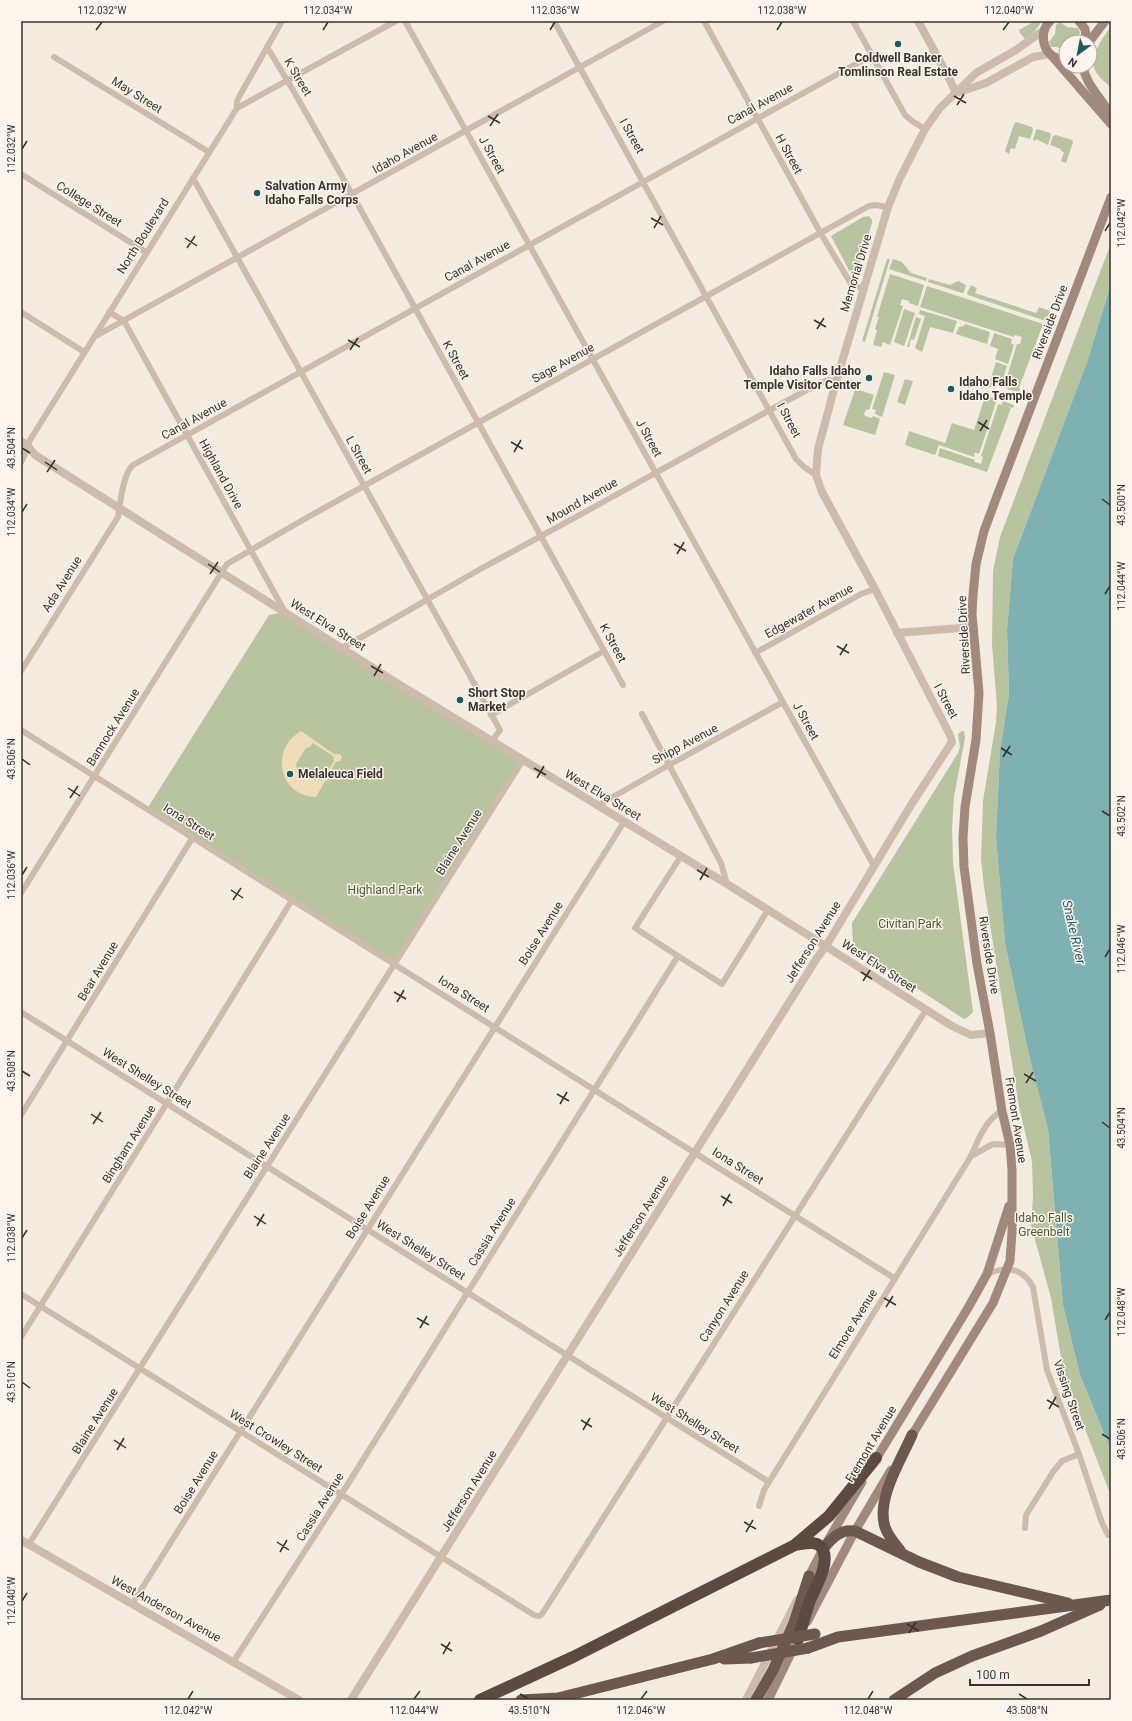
<svg xmlns="http://www.w3.org/2000/svg" width="1132" height="1721" viewBox="0 0 1132 1721" font-family="Roboto,sans-serif">
  <style>
    .green { fill: #b8c4a0 }
    .sand { fill: #efdcb8; fill-rule: evenodd }
    .water { fill: #7fb0b2 }
    .lines { fill: none; stroke-linecap: round; stroke-linejoin: round }
    .minor { stroke: #cdbbac; stroke-width: 6 }
    .tertiary { stroke: #cdbbac; stroke-width: 8 }
    .secondary { stroke: #a18a7d; stroke-width: 9 }
    .trunk { stroke: #6c584f; stroke-width: 11 }
    .motorway { stroke: #5c4a42; stroke-width: 12 }
    .trunk-bridge { stroke: #6c584f; stroke-width: 11 }
    .ticks { fill: none; stroke: #3b302b; stroke-width: 1.5 }
    .poi-dot { fill: #1f5a5e; stroke: #fbf5ee; stroke-width: 1.5 }
    .labels { text-anchor: middle; dominant-baseline: central; stroke-width: 3; stroke-linejoin: round; paint-order: stroke }
    .poi-label { font-size: 12px; font-weight: bold; fill: #3b302b; stroke: #fbf5ee; text-anchor: start }
    .street-label { font-size: 12px; fill: #3b302b; stroke: #fbf5ee }
    .park-label { font-size: 12px; fill: #4a5a2e; stroke: #fbf5ee }
    .water-label { font-size: 13px; font-style: italic; fill: #1f5a5e; stroke: #fbf5ee }
    .neatline { fill: none; stroke: #3b302b; stroke-width: 1.5 }
    .ticks-label { font-size: 10px; text-anchor: middle; fill: #3b302b }
  </style>
  <rect width="100%" height="100%" fill="#f4ebe1"/>
  <g class="green">
    <polygon points="1035,21 1042,21 1034,32 1025,39 1020,33 1019,30"/>
    <polygon points="1060,22 1067,27 1078,28 1080,33 1074,42 1066,42 1066,50 1057,47 1051,47 1049,42 1055,34 1056,25"/>
    <path d="M1111,27V88C1107,83 1099,78 1096,72C1088,58 1102,38 1111,27Z"/>
    <polygon points="1016,122 1032,127 1033,130 1030,139 1019,136 1015,149 1011,148 1009,154 1005,151 1014,124"/>
    <polygon points="1038,129 1050,133 1051,135 1048,145 1036,139 1035,141 1033,140 1036,130"/>
    <polygon points="1056,135 1072,140 1073,142 1066,163 1061,161 1064,152 1061,151 1061,149 1050,145 1053,136"/>
    <polygon points="869,216 872,220 872,223 858,269 854,272 850,272 831,236 863,217"/>
    <polygon points="1111,243 1111,284 1087,362 1013,559 1007,630 1009,694 1000,751 996,837 1005,943 1029,1055 1048,1129 1063,1305 1080,1375 1111,1450 1111,1496 1064,1375 1051,1298 1031,1225 1033,1196 1032,1161 1019,1107 984,887 981,859 983,801 996,722 997,706 992,644 993,571 1000,537"/>
    <polygon points="887,259 890,259 865,342 862,341"/>
    <polygon points="893,259 902,262 911,273 927,278 926,281 889,269"/>
    <polygon points="890,274 924,285 918,306 909,303 909,301 902,299 900,305 903,306 890,345 883,342 881,347 873,345 877,330 875,329 879,317 877,317"/>
    <polygon points="929,279 950,285 958,281 966,285 964,292 962,293 928,282"/>
    <polygon points="971,285 977,288 975,293 1036,313 1039,307 1050,311 1046,321 968,295 967,293"/>
    <polygon points="927,286 1043,324 1019,388 1020,389 1019,392 1007,389 1008,385 1005,383 1017,344 1020,344 1022,337 1015,335 1014,337 920,307"/>
    <polygon points="904,309 915,313 904,346 894,342"/>
    <polygon points="920,310 957,321 953,333 930,327 922,352 915,348 925,316 919,314"/>
    <polygon points="916,317 921,319 914,340 911,339 909,347 907,347"/>
    <polygon points="965,324 990,332 987,344 956,334 959,327 964,326"/>
    <polygon points="994,333 1012,339 1011,343 1014,345 1008,364 995,359 998,349 990,346"/>
    <polygon points="996,362 1007,366 1001,386 993,382 991,387 988,387"/>
    <polygon points="884,372 895,375 882,417 875,414 876,410 872,409"/>
    <polygon points="905,379 913,381 905,405 897,402"/>
    <polygon points="855,390 858,391 859,390 874,395 869,410 867,409 864,413 865,416 872,418 873,416 880,419 875,435 843,425"/>
    <polygon points="987,391 989,392 988,397 997,399 979,454 975,452 974,457 939,445 935,455 905,445 909,431 945,443 952,423 974,430"/>
    <polygon points="1003,401 1014,405 1013,408 1002,405 1011,408 987,472 938,456 940,448 975,460 974,462 981,464 983,457 981,456 997,408 998,404 1002,405"/>
    <polygon points="285,612 523,760 395,964 147,809 269,615"/>
    <polygon points="962,731 964,731 965,738 954,797 952,828 953,863 973,1012 967,1018 964,1019 853,947 852,923 958,753 960,747 958,734"/>
  </g>
  <path class="sand" d="M301,731L334,754H340L342,757L340,761L336,762L316,797C279,796 269,749 301,731ZM313,743L333,756L334,761L322,781L318,779L314,780L297,769L296,764L306,748L310,747Z"/>
  <polygon class="water" points="1111,284 1111,1450 1080,1375 1063,1305 1048,1129 1029,1055 1005,943 996,837 1000,751 1009,694 1007,630 1013,559 1087,362"/>
  <g class="lines">
    <g class="minor">
      <polyline points="405,21 874,866"/>
      <polyline points="554,21 796,459 804,467 816,475"/>
      <polyline points="704,21 820,232 851,284 864,289"/>
      <polyline points="853,21 905,115 912,121 925,129"/>
      <polyline points="267,47 293,90 352,194 623,685"/>
      <polyline points="54,57 209,152"/>
      <polyline points="237,108 396,21"/>
      <polyline points="21,174 146,252"/>
      <polyline points="193,178 500,730 492,741"/>
      <polyline points="21,312 84,352"/>
      <polyline points="109,312 124,321 285,612"/>
      <polyline points="94,337 663,21"/>
      <path d="M21,462C26,455 26,447 30,440L237,108V101L240,95L282,21"/>
      <path d="M342,648C390,622 436,594 484,567C596,507 706,444 818,384L828,380L836,382"/>
      <polyline points="755,653 861,594 875,589"/>
      <path d="M21,671L118,517C120,504 123,473 133,465L872,55"/>
      <polyline points="642,714 721,863 727,884"/>
      <polyline points="491,715 604,651"/>
      <polyline points="21,730 894,1278"/>
      <polyline points="597,806 669,765 783,702"/>
      <polyline points="21,893 227,564 308,517 869,206 875,205 888,207"/>
      <polyline points="678,956 635,928 681,856"/>
      <polyline points="21,1012 769,1482"/>
      <polyline points="21,1115 193,837"/>
      <polyline points="971,1156 993,1144 1010,1145"/>
      <path d="M987,1274C1006,1266 1022,1267 1033,1287L1047,1370L1079,1454L1102,1523L1108,1535"/>
      <path d="M21,1294L534,1615C540,1617 541,1616 544,1611L926,1010"/>
      <polyline points="21,1337 167,1103 292,900"/>
      <path d="M759,1506L764,1490L769,1482L971,1156C978,1140 986,1119 1002,1111"/>
      <polyline points="1025,1528 1026,1515 1053,1472 1062,1461 1079,1454"/>
      <polyline points="29,1544 523,760"/>
      <polyline points="132,1604 624,822"/>
      <polyline points="234,1661 341,1495 678,956 722,984 768,910"/>
    </g>
    <g class="tertiary">
      <polyline points="918,21 949,78 956,93"/>
      <polyline points="959,92 986,83 1033,57 1050,54"/>
      <polyline points="21,441 27,445 35,455 400,685 727,884 952,1026 971,1035 990,1033"/>
      <polyline points="897,633 973,627"/>
      <polyline points="21,1540 299,1700"/>
      <polyline points="351,1700 817,958 826,946 911,805 952,742 950,735 875,589 822,492 816,475 818,449 836,382 888,207 900,178 925,129 940,108 976,73 1016,50 1044,30"/>
      <polyline points="746,1700 797,1600"/>
    </g>
    <g class="secondary">
      <path d="M1050,21C1036,35 1045,61 1066,59"/>
      <polyline points="1079,21 1085,29 1087,42"/>
      <polyline points="1089,42 1105,21"/>
      <polyline points="1052,56 1111,124"/>
      <path d="M1083,66C1086,86 1102,98 1111,116"/>
      <polyline points="909,1440 993,1303 1010,1261 1012,1232 1012,1170 1010,1145 1002,1111 990,1033 977,964 964,867 963,838 965,807 976,740 979,693 972,614 973,595 976,564 984,531 997,496 1111,197"/>
      <polyline points="873,1464 968,1308 987,1274 1009,1206"/>
      <polyline points="809,1576 823,1549 862,1482"/>
      <polyline points="807,1622 855,1531 891,1470"/>
      <polyline points="768,1700 794,1647"/>
    </g>
    <g class="trunk">
      <path d="M823,1549C832,1538 840,1529 855,1531L919,1562L958,1577L1068,1603"/>
      <path d="M900,1550C894,1543 888,1536 885,1527C876,1499 901,1460 912,1435"/>
      <polyline points="808,1648 838,1637 1111,1600"/>
      <polyline points="724,1659 751,1658"/>
      <polyline points="521,1700 558,1698 713,1659 759,1643"/>
      <polyline points="756,1700 773,1670 794,1623 809,1576"/>
      <polyline points="894,1700 935,1673 972,1656 1041,1631 1100,1605"/>
    </g>
    <g class="motorway">
      <polyline points="796,1544 829,1516 876,1458"/>
      <path d="M480,1700L573,1657L795,1545C804,1544 818,1539 823,1550C830,1565 814,1589 809,1603C805,1615 802,1627 798,1639"/>
    </g>
    <g class="trunk-bridge">
      <polyline points="759,1643 815,1634"/>
      <polyline points="751,1658 808,1648"/>
    </g>
  </g>
  <path class="ticks" d="M96,30L102,22M323,30L328,22M550,30L555,22M777,30L782,22M1003,30L1009,22M954,96L966,103M957,105L964,94M488,116L500,123M490,126L498,114M22,149L27,141M651,218L663,225M654,228L661,216M1105,231L1110,223M185,238L197,246M187,248L195,236M814,320L826,327M817,329L824,318M348,340L360,347M350,350L358,338M978,422L989,429M980,431L987,420M511,442L523,449M22,448L30,453M514,452L521,440M45,462L57,470M47,472L55,460M1102,499L1110,505M22,512L27,504M674,544L686,551M677,554L684,542M208,564L220,572M210,574L218,562M1105,594L1110,586M837,646L849,653M840,655L847,644M371,666L383,673M374,676L381,664M1001,748L1012,755M1003,757L1010,746M22,759L30,765M534,768L546,775M537,778L544,766M68,788L80,796M70,798L78,786M1102,811L1110,816M697,870L709,877M22,875L27,867M700,880L707,868M231,890L243,898M233,900L241,888M1105,957L1110,949M861,972L872,979M863,981L870,970M394,992L406,999M397,1002L404,990M22,1071L30,1076M1024,1074L1036,1081M1026,1083L1033,1072M557,1094L569,1101M560,1104L567,1092M91,1114L103,1122M1102,1122L1110,1128M93,1124L101,1112M721,1196L732,1203M723,1206L730,1194M254,1216L266,1224M257,1226L264,1214M22,1238L27,1230M884,1298L896,1305M886,1307L893,1296M417,1318L429,1325M1105,1320L1110,1312M420,1328L427,1316M22,1382L30,1388M1047,1400L1059,1407M1049,1409L1056,1397M581,1420L592,1427M583,1430L590,1418M1102,1434L1110,1439M114,1440L126,1448M117,1450L124,1438M744,1522L756,1529M746,1532L753,1520M277,1542L289,1550M280,1552L287,1540M22,1601L27,1593M907,1624L919,1631M909,1633L916,1622M441,1644L452,1651M443,1654L450,1642M520,1694L529,1699M1019,1694L1027,1699M188,1699L193,1691M414,1699L420,1691M641,1699L647,1691M868,1699L873,1691"/>
  <g class="poi-dot">
    <circle cx="898" cy="44" r="4"/>
    <circle cx="257" cy="193" r="4"/>
    <circle cx="869" cy="378" r="4"/>
    <circle cx="951" cy="389" r="4"/>
    <circle cx="460" cy="700" r="4"/>
    <circle cx="290" cy="774" r="4"/>
  </g>
  <g class="labels">
    <g class="poi-label">
      <text x="898" y="58" text-anchor="middle">Coldwell Banker<tspan x="898" dy="14">Tomlinson Real Estate</tspan></text>
      <text x="265" y="186">Salvation Army<tspan x="265" dy="14">Idaho Falls Corps</tspan></text>
      <text x="861" y="371" text-anchor="end">Idaho Falls Idaho<tspan x="861" dy="14">Temple Visitor Center</tspan></text>
      <text x="959" y="382">Idaho Falls<tspan x="959" dy="14">Idaho Temple</tspan></text>
      <text x="468" y="693">Short Stop<tspan x="468" dy="14">Market</tspan></text>
      <text x="298" y="774">Melaleuca Field</text>
    </g>
    <g class="street-label">
      <text transform="translate(298 77) rotate(59)">K Street</text>
      <text transform="translate(137 95) rotate(32)">May Street</text>
      <text transform="translate(760 104) rotate(-29)">Canal Avenue</text>
      <text transform="translate(632 136) rotate(61)">I Street</text>
      <text transform="translate(405 153) rotate(-29)">Idaho Avenue</text>
      <text transform="translate(789 154) rotate(61)">H Street</text>
      <text transform="translate(492 155) rotate(61)">J Street</text>
      <text transform="translate(89 204) rotate(32)">College Street</text>
      <text transform="translate(143 236) rotate(-58)">North Boulevard</text>
      <text transform="translate(477 261) rotate(-29)">Canal Avenue</text>
      <text transform="translate(856 273) rotate(-73)">Memorial Drive</text>
      <text transform="translate(1050 322) rotate(-69)">Riverside Drive</text>
      <text transform="translate(456 360) rotate(61)">K Street</text>
      <text transform="translate(563 363) rotate(-29)">Sage Avenue</text>
      <text transform="translate(194 419) rotate(-29)">Canal Avenue</text>
      <text transform="translate(789 420) rotate(62)">I Street</text>
      <text transform="translate(649 438) rotate(61)">J Street</text>
      <text transform="translate(359 455) rotate(61)">L Street</text>
      <text transform="translate(221 474) rotate(61)">Highland Drive</text>
      <text transform="translate(582 501) rotate(-30)">Mound Avenue</text>
      <text transform="translate(62 584) rotate(-58)">Ada Avenue</text>
      <text transform="translate(809 611) rotate(-29)">Edgewater Avenue</text>
      <text transform="translate(328 625) rotate(32)">West Elva Street</text>
      <text transform="translate(964 635) rotate(-93)">Riverside Drive</text>
      <text transform="translate(613 643) rotate(61)">K Street</text>
      <text transform="translate(946 701) rotate(62)">I Street</text>
      <text transform="translate(806 721) rotate(61)">J Street</text>
      <text transform="translate(113 727) rotate(-58)">Bannock Avenue</text>
      <text transform="translate(685 744) rotate(-28)">Shipp Avenue</text>
      <text transform="translate(603 795) rotate(31)">West Elva Street</text>
      <text transform="translate(189 822) rotate(32)">Iona Street</text>
      <text transform="translate(459 842) rotate(-58)">Blaine Avenue</text>
      <text transform="translate(541 933) rotate(-58)">Boise Avenue</text>
      <text transform="translate(813 942) rotate(-58)">Jefferson Avenue</text>
      <text transform="translate(989 955) rotate(81)">Riverside Drive</text>
      <text transform="translate(879 966) rotate(33)">West Elva Street</text>
      <text transform="translate(98 971) rotate(-59)">Bear Avenue</text>
      <text transform="translate(464 994) rotate(32)">Iona Street</text>
      <text transform="translate(147 1078) rotate(32)">West Shelley Street</text>
      <text transform="translate(1016 1120) rotate(81)">Fremont Avenue</text>
      <text transform="translate(129 1144) rotate(-58)">Bingham Avenue</text>
      <text transform="translate(267 1146) rotate(-57)">Blaine Avenue</text>
      <text transform="translate(738 1166) rotate(32)">Iona Street</text>
      <text transform="translate(368 1207) rotate(-58)">Boise Avenue</text>
      <text transform="translate(641 1216) rotate(-58)">Jefferson Avenue</text>
      <text transform="translate(492 1232) rotate(-58)">Cassia Avenue</text>
      <text transform="translate(421 1250) rotate(32)">West Shelley Street</text>
      <text transform="translate(724 1306) rotate(-58)">Canyon Avenue</text>
      <text transform="translate(853 1324) rotate(-58)">Elmore Avenue</text>
      <text transform="translate(1069 1395) rotate(71)">Vissing Street</text>
      <text transform="translate(95 1421) rotate(-58)">Blaine Avenue</text>
      <text transform="translate(695 1423) rotate(32)">West Shelley Street</text>
      <text transform="translate(276 1441) rotate(32)">West Crowley Street</text>
      <text transform="translate(871 1444) rotate(-59)">Fremont Avenue</text>
      <text transform="translate(196 1482) rotate(-58)">Boise Avenue</text>
      <text transform="translate(469 1491) rotate(-58)">Jefferson Avenue</text>
      <text transform="translate(320 1507) rotate(-58)">Cassia Avenue</text>
      <text transform="translate(166 1609) rotate(29)">West Anderson Avenue</text>
    </g>
    <g class="park-label">
      <text x="385" y="890">Highland Park</text>
      <text x="910" y="924">Civitan Park</text>
      <text x="1044" y="1218">Idaho Falls<tspan x="1044" dy="14">Greenbelt</tspan></text>
    </g>
    <g class="water-label">
      <text transform="translate(1074 932) rotate(77)">Snake River</text>
    </g>
  </g>
  <rect width="1132" height="1721" fill="none" stroke="#fbf5ee" stroke-width="44"/>
  <g transform="translate(1078 54) rotate(212)"><circle r="19" fill="#fbf5ee" stroke="#aea6a0"/>
  <path d="M0-3L7 15L0 10L-7 15Z" fill="#1f5a5e"/>
  <text y="-6" font-size="11" font-weight="bold" text-anchor="middle" fill="#3b302b">N</text>
  </g>
  <path d="M970 1679v6h119v-6" fill="none" stroke="#3b302b" stroke-width="2"/>
  <text x="976" y="1679" font-size="12" fill="#3b302b" stroke="#fbf5ee" stroke-width="3" paint-order="stroke">100 m</text>
  <rect x="22" y="22" width="1088" height="1677" class="neatline"/>
  <g class="ticks-label">
    <text x="102" y="14">112.032°W</text>
    <text x="328" y="14">112.034°W</text>
    <text x="555" y="14">112.036°W</text>
    <text x="782" y="14">112.038°W</text>
    <text x="1009" y="14">112.040°W</text>
    <text transform="translate(11 149) rotate(-90)" y="4">112.032°W</text>
    <text transform="translate(1121 223) rotate(-90)" y="4">112.042°W</text>
    <text transform="translate(11 448) rotate(-90)" y="4">43.504°N</text>
    <text transform="translate(1121 505) rotate(-90)" y="4">43.500°N</text>
    <text transform="translate(11 512) rotate(-90)" y="4">112.034°W</text>
    <text transform="translate(1121 586) rotate(-90)" y="4">112.044°W</text>
    <text transform="translate(11 759) rotate(-90)" y="4">43.506°N</text>
    <text transform="translate(1121 816) rotate(-90)" y="4">43.502°N</text>
    <text transform="translate(11 875) rotate(-90)" y="4">112.036°W</text>
    <text transform="translate(1121 949) rotate(-90)" y="4">112.046°W</text>
    <text transform="translate(11 1071) rotate(-90)" y="4">43.508°N</text>
    <text transform="translate(1121 1128) rotate(-90)" y="4">43.504°N</text>
    <text transform="translate(11 1238) rotate(-90)" y="4">112.038°W</text>
    <text transform="translate(1121 1312) rotate(-90)" y="4">112.048°W</text>
    <text transform="translate(11 1382) rotate(-90)" y="4">43.510°N</text>
    <text transform="translate(1121 1439) rotate(-90)" y="4">43.506°N</text>
    <text transform="translate(11 1601) rotate(-90)" y="4">112.040°W</text>
    <text x="188" y="1714">112.042°W</text>
    <text x="414" y="1714">112.044°W</text>
    <text x="529" y="1714">43.510°N</text>
    <text x="641" y="1714">112.046°W</text>
    <text x="868" y="1714">112.048°W</text>
    <text x="1027" y="1714">43.508°N</text>
  </g>
</svg>
